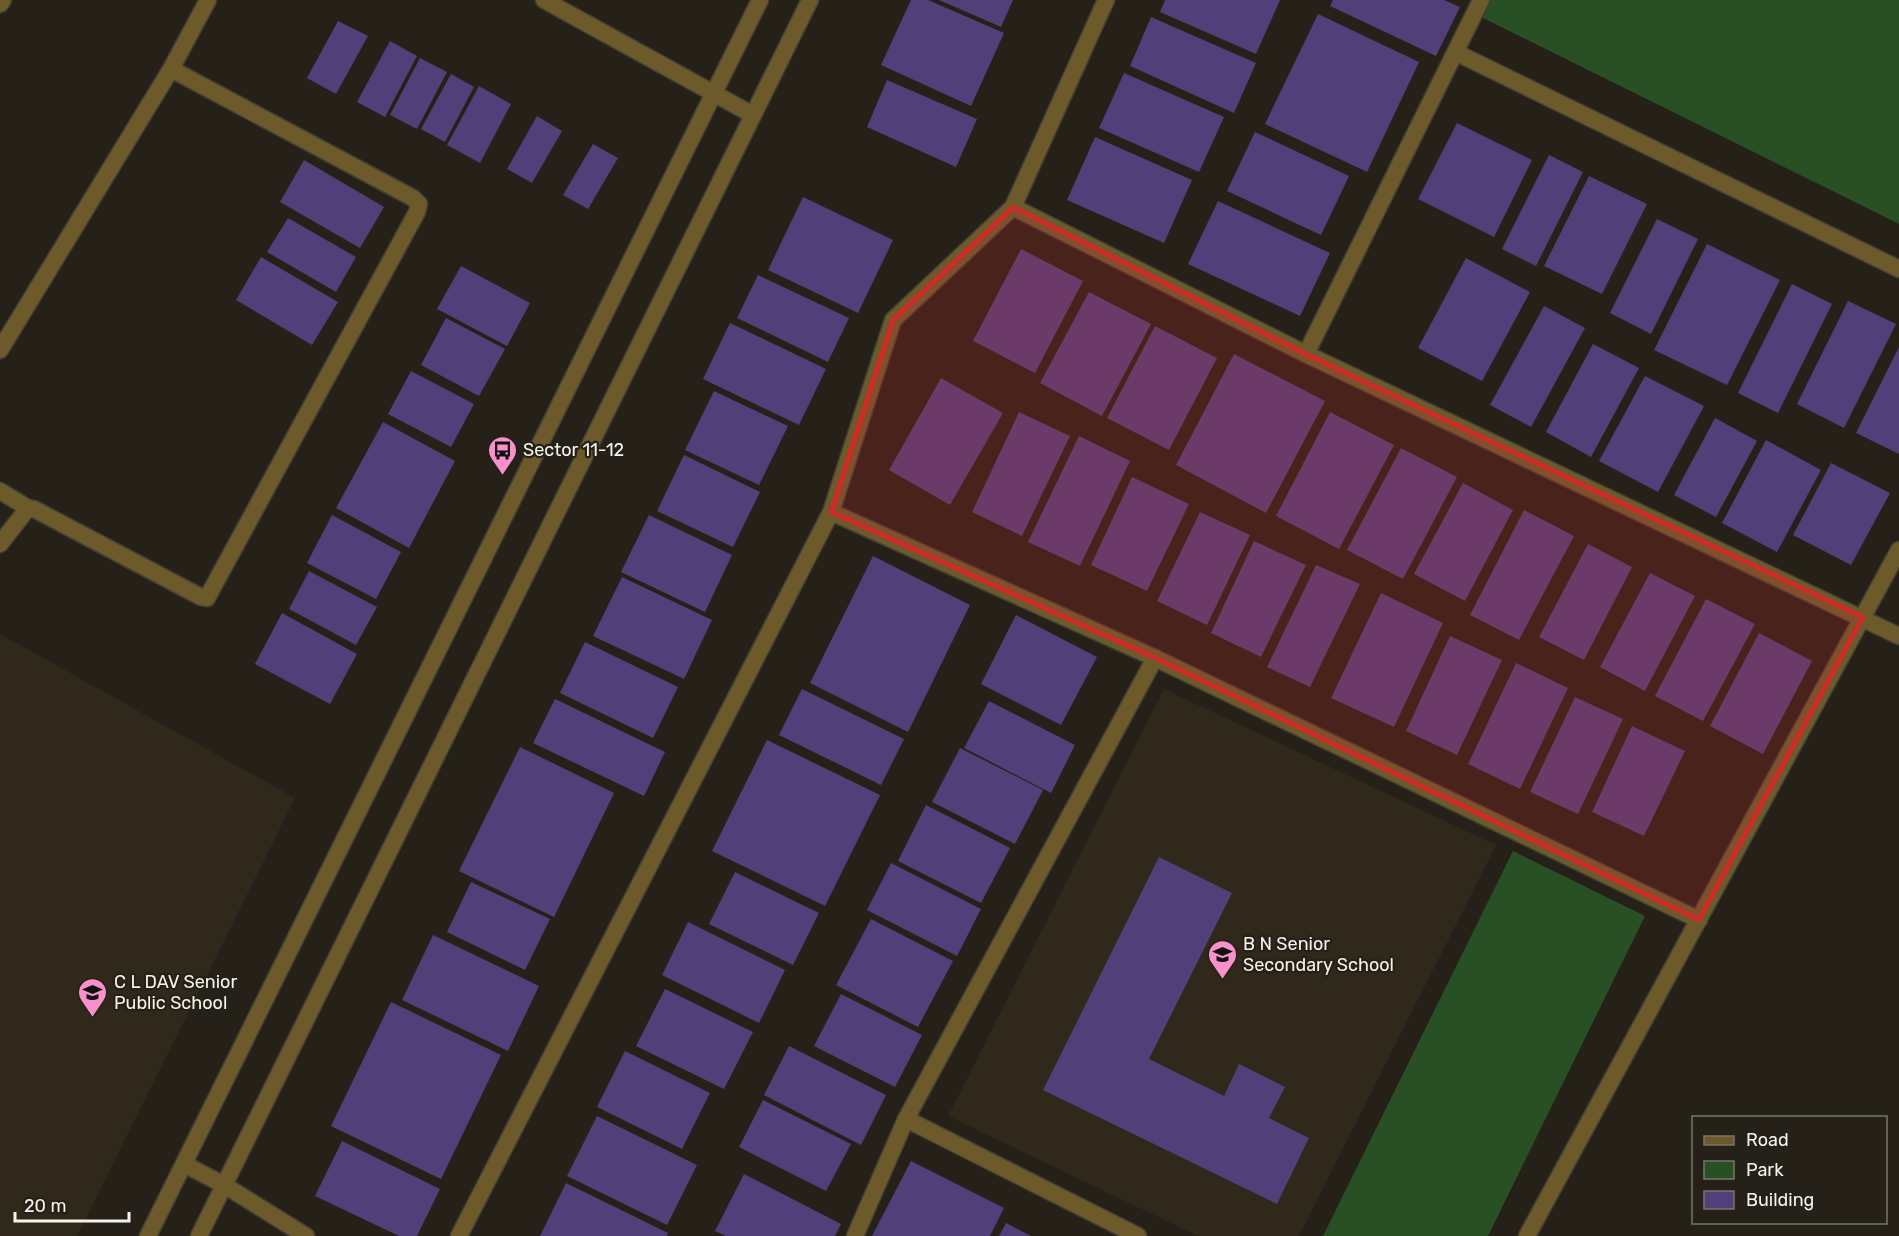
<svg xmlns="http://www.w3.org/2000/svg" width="1899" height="1236" viewBox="0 0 1899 1236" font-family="Rubik,sans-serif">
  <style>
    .built { fill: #30291b }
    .green { fill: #294f25 }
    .building { fill: #503f79 }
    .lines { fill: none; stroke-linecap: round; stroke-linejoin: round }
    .minor-casing { stroke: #423e36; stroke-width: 19 }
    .tertiary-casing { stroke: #423e36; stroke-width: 19 }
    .minor { stroke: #6c5a2b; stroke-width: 16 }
    .tertiary { stroke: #6c5a2b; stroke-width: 16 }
    .marked { fill: #d62828; fill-opacity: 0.2; stroke: #d62828; stroke-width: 4.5; stroke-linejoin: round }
    .labels { text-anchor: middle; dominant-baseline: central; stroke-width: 4.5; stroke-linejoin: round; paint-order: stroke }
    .poi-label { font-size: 18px; fill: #f5f3ec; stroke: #252118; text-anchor: start }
  </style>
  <rect width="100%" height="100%" fill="#252118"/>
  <g class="built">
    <polygon points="0,634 295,798 77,1236 0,1236"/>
    <polygon points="1164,689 1496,845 1299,1236 1198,1236 948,1116"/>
  </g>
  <g class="green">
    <polygon points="1484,0 1899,0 1899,224 1477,15"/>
    <polygon points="1513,851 1645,916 1488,1236 1323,1236"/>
  </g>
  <g class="building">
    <polygon points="911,0 928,0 1004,33 971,106 881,65"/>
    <polygon points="939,0 1013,0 1001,27"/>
    <polygon points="1165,0 1280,0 1256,54 1160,12"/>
    <polygon points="1333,0 1444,0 1460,7 1436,56 1330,6"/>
    <polygon points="1318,14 1419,62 1367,172 1265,124"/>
    <polygon points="1151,17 1256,63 1234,113 1130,66"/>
    <polygon points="338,21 368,36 336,94 307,78"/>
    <polygon points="390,41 417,56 385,117 357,102"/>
    <polygon points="420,58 447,72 417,129 390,115"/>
    <polygon points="1124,73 1224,117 1199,172 1099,128"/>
    <polygon points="451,74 474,87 445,142 421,129"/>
    <polygon points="887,80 977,119 956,167 867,127"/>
    <polygon points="479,86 511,104 480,163 447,145"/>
    <polygon points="537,116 562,131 532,183 507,169"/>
    <polygon points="1457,123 1532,160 1494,237 1418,199"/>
    <polygon points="1255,132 1349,176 1321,235 1227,191"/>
    <polygon points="1095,137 1192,180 1164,243 1067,200"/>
    <polygon points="593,144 618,158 588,209 563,195"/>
    <polygon points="1549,155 1583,172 1536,266 1502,249"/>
    <polygon points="304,160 384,207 360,248 280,202"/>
    <polygon points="1589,176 1647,204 1602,294 1544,266"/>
    <polygon points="803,197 893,240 858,313 768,270"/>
    <polygon points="1218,201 1330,253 1300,316 1188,264"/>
    <polygon points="288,218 356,257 336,292 267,252"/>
    <polygon points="1657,219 1698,239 1651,334 1610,313"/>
    <polygon points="1707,244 1780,280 1727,385 1654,350"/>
    <polygon points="1021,249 1083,281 1035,373 973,341"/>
    <polygon points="261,257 338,302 312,345 236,300"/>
    <polygon points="1466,258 1530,292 1482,381 1418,348"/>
    <polygon points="461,266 530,303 507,346 437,309"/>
    <polygon points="758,275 849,318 828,362 737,318"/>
    <polygon points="1792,284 1832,304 1778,413 1738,393"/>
    <polygon points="1089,292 1151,324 1102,416 1040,383"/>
    <polygon points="1848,301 1896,324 1844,428 1797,404"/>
    <polygon points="1544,306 1585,328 1531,427 1490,405"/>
    <polygon points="446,318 505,349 479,396 421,365"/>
    <polygon points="730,323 826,369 799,425 703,379"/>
    <polygon points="1155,326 1217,358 1169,450 1107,418"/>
    <polygon points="1593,344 1639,368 1591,457 1546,432"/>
    <polygon points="1899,347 1899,454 1856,433"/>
    <polygon points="1234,354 1325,401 1266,513 1176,465"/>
    <polygon points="411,371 474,404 451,447 388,414"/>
    <polygon points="1645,376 1704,406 1658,492 1599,461"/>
    <polygon points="941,378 1003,413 950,505 889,470"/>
    <polygon points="714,391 788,426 759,485 685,450"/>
    <polygon points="1019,412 1070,436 1022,536 972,512"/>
    <polygon points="1330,412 1394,445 1339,549 1276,516"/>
    <polygon points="1715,418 1757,441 1716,517 1674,495"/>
    <polygon points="383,422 455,461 409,548 336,508"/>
    <polygon points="1079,436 1130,461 1080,566 1028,542"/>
    <polygon points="1766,440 1821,470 1777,552 1722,523"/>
    <polygon points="1401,448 1457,477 1403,579 1347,550"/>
    <polygon points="684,455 760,492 733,547 657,511"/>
    <polygon points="1831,463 1890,493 1851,565 1793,535"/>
    <polygon points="1132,477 1189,504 1147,591 1091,565"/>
    <polygon points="1463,483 1513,510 1465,601 1414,574"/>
    <polygon points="1524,510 1574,536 1519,640 1470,615"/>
    <polygon points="1200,512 1250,535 1207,625 1157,601"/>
    <polygon points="332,515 401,552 376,599 307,563"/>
    <polygon points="649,515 732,555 705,612 621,572"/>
    <polygon points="1254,541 1306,565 1261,657 1211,633"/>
    <polygon points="1588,544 1632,567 1584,660 1539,637"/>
    <polygon points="873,556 970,605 908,732 810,683"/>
    <polygon points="1316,565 1360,584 1310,687 1267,667"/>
    <polygon points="309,571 377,607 356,645 289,609"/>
    <polygon points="1650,573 1695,596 1645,691 1600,667"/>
    <polygon points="622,577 712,620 684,679 593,636"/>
    <polygon points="1381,593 1443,623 1394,727 1331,698"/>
    <polygon points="1706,599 1755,624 1703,721 1655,696"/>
    <polygon points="282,613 357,654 330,704 255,664"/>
    <polygon points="1016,615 1097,657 1061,725 981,684"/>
    <polygon points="1759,633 1812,661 1763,754 1710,726"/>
    <polygon points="1450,636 1502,660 1457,755 1406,731"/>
    <polygon points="585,642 678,687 653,738 560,693"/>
    <polygon points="1516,663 1568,688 1520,789 1468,764"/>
    <polygon points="802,689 904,739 881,785 779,735"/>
    <polygon points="1575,697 1623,719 1578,814 1530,792"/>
    <polygon points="555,699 665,752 644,796 533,743"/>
    <polygon points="989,701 1075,745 1051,793 964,748"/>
    <polygon points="1632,726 1685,751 1644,836 1592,812"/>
    <polygon points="767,740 880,795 825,906 712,851"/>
    <polygon points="520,747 614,793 554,917 459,871"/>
    <polygon points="960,748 1043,790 1015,844 932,802"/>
    <polygon points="926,805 1010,848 981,903 898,861"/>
    <polygon points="1159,857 1232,893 1149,1059 1224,1096 1239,1064 1285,1087 1269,1118 1309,1138 1277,1204 1043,1090"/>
    <polygon points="891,863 981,909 957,956 867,910"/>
    <polygon points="735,872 819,913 793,965 709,924"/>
    <polygon points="471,882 550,919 525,970 447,932"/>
    <polygon points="871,919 953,961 918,1027 836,985"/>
    <polygon points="688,922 785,970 759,1023 662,975"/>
    <polygon points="433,935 539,986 508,1051 402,1000"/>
    <polygon points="665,989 753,1032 724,1089 636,1046"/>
    <polygon points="841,994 922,1035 895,1087 814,1046"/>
    <polygon points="391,1002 501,1055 441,1179 331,1126"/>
    <polygon points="789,1046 886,1095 861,1145 764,1095"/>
    <polygon points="625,1051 710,1093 682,1149 597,1107"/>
    <polygon points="763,1100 851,1144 826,1191 739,1147"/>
    <polygon points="597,1116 697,1165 667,1225 567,1176"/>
    <polygon points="342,1141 440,1189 417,1236 399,1236 315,1196"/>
    <polygon points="911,1161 1004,1208 990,1236 872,1236"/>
    <polygon points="744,1174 841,1224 835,1236 726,1236 715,1231"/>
    <polygon points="566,1183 668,1233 667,1236 540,1236"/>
    <polygon points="1006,1223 1031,1236 999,1236"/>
  </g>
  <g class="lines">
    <defs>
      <g id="minor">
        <polyline points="544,0 753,115"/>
        <polyline points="0,4 3,0"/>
        <polyline points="1457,53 1899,269"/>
        <polyline points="1013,207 1306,354 1899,636"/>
        <polyline points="0,350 171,69"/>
        <polyline points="1306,354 1481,0"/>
        <polyline points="0,491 28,508"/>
        <polyline points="831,512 1155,658 1699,920"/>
        <polyline points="0,544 28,508 34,509 201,597 207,598 417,212 419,204 413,198 171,69 208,0"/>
        <polyline points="906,1119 1138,1236"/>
        <polyline points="459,1236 831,512 893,320 1013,207 1106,0"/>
        <polyline points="855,1236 906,1119 1155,658"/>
        <polyline points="1527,1236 1899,550"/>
      </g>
      <g id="tertiary">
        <polyline points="184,1164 224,1185 306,1236"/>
        <polyline points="148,1236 760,0"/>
        <polyline points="199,1236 810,0"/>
      </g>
    </defs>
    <use href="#minor" class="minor-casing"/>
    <use href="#tertiary" class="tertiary-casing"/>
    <use href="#minor" class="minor"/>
    <use href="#tertiary" class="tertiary"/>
  </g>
  <path class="marked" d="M1013,207L1306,354L1863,617L1699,920L1155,658L831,512L893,320Z"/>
  <defs>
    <symbol id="bus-pin" viewBox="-11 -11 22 30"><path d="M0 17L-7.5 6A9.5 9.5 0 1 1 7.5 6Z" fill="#f890cc" stroke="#252118"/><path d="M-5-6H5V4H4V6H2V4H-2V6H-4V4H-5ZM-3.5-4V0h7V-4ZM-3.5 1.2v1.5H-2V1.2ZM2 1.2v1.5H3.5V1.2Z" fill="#111"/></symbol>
    <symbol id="school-pin" viewBox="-11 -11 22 30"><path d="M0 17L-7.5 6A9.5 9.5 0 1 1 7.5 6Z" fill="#f890cc" stroke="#252118"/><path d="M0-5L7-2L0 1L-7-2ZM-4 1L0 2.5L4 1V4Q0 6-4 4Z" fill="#111"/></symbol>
  </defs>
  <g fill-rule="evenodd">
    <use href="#bus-pin" x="486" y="434" width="33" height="45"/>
    <use href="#school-pin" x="1206" y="938" width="33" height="45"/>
    <use href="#school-pin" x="76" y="976" width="33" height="45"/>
  </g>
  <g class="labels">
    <g class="poi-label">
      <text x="523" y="450">Sector 11-12</text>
      <text x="1243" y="944">B N Senior<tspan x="1243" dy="21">Secondary School</tspan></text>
      <text x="114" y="982">C L DAV Senior<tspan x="114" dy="21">Public School</tspan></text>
    </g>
  </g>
  <rect x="1692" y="1116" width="195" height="108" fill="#252118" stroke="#78756d" stroke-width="1.5"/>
  <rect x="1704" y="1136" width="30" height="9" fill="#6c5a2b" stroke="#78756d" stroke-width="1.5"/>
  <text x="1746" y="1146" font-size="18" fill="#f5f3ec">Road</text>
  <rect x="1704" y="1161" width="30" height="18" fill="#294f25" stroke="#78756d" stroke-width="1.5"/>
  <text x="1746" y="1176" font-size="18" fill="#f5f3ec">Park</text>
  <rect x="1704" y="1191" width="30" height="18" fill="#503f79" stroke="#78756d" stroke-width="1.5"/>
  <text x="1746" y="1206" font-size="18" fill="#f5f3ec">Building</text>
  <path d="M15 1212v9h114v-9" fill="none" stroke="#f5f3ec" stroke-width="3"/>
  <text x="24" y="1212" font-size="18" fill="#f5f3ec" stroke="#252118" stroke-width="4.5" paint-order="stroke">20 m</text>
</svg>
